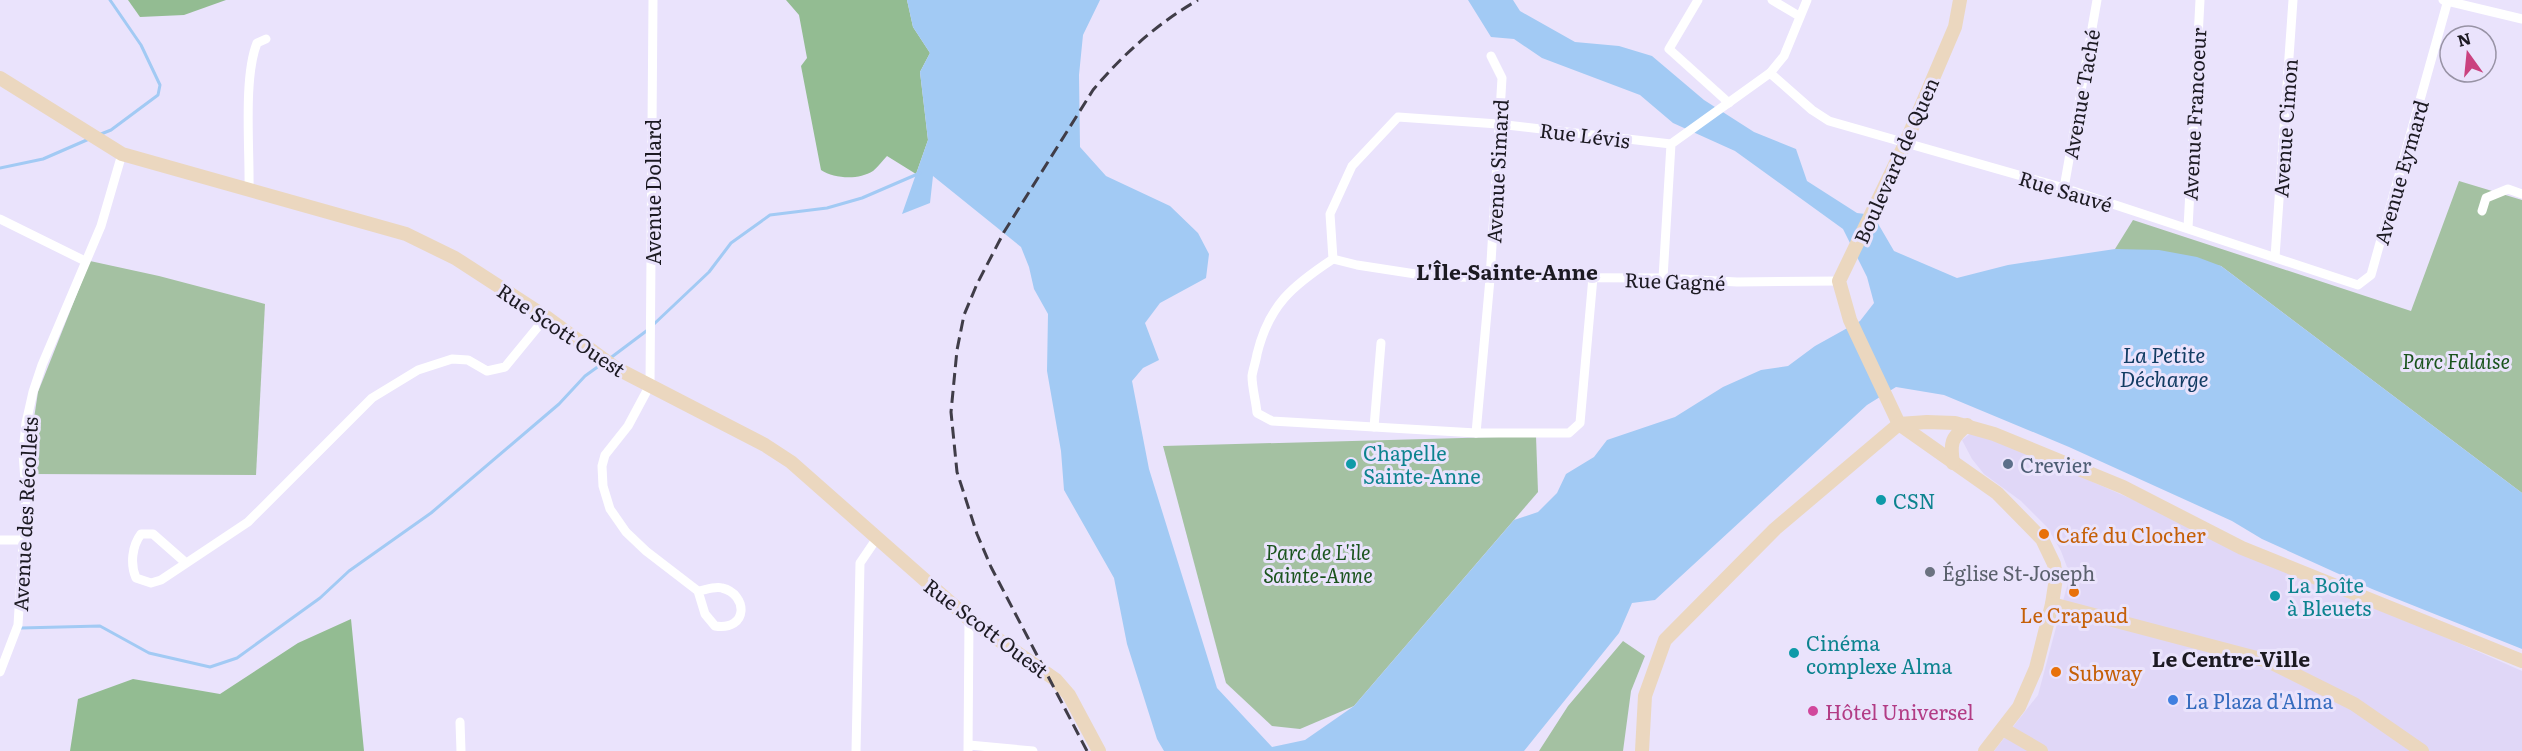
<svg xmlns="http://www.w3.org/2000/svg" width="2522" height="751" viewBox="0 0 2522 751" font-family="Literata,serif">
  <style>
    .built { fill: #e0d7f7 }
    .green { fill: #a4c1a2 }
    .forest { fill: #93bc92 }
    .water { fill: #a2caf4 }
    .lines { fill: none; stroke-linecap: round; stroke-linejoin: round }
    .stream { stroke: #a2caf4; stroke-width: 3 }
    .street { stroke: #fff; stroke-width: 9 }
    .secondary { stroke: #ebd7bf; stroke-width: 14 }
    .rail { stroke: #403d48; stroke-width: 3; stroke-dasharray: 12 6; stroke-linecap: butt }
    .culture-dot { fill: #0f9aa8; stroke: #eae3fc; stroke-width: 2 }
    .service-dot { fill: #5c6f8a; stroke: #eae3fc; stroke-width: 2 }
    .food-dot { fill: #e8710a; stroke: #eae3fc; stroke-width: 2 }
    .worship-dot { fill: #6b7280; stroke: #eae3fc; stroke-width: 2 }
    .shop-dot { fill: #3f7fe0; stroke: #eae3fc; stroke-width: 2 }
    .hotel-dot { fill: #d1479c; stroke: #eae3fc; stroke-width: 2 }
    .labels { text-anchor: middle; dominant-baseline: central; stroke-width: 6; stroke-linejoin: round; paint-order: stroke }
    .street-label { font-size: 20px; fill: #1c1a22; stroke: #eae3fc }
    .park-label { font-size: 20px; font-style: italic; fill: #1b541e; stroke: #eae3fc }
    .culture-label { font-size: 20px; fill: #0d838f; stroke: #eae3fc; text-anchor: start }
    .service-label { font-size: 20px; fill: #4e5e75; stroke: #eae3fc; text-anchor: start }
    .food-label { font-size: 20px; fill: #c56008; stroke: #eae3fc; text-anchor: start }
    .worship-label { font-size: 20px; fill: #5b616d; stroke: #eae3fc; text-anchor: start }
    .shop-label { font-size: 20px; fill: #366cbe; stroke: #eae3fc; text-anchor: start }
    .hotel-label { font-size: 20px; fill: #b23c85; stroke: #eae3fc; text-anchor: start }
    .neighbourhood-label { font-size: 21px; font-weight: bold; fill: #1c1a22; stroke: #eae3fc }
    .water-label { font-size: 21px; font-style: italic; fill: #123c63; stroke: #eae3fc }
  </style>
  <rect width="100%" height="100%" fill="#eae3fc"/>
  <polygon class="built" points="1972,432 1984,434 2522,671 2522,751 1994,751 2038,695 2070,575 2061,551 2047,527 2021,501 1984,474 1972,459 1962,440"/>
  <g class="green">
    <polygon points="2459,181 2522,200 2522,493 2221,266 2115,249 2133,220 2411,311"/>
    <polygon points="90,261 159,276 265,304 256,475 31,474 31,438 38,392"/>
    <polygon points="1536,436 1538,492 1354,706 1300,729 1272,726 1226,683 1163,446"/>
    <polygon points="1623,641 1645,656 1631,691 1623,751 1539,751 1568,706"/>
  </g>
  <g class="forest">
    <polygon points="128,0 226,0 184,15 140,17"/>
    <path d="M786,0H907L913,27L930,53L920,72L928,140L916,174L887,156C883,160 878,167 873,171C859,180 835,179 821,170L801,66L807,58L799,15Z"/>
    <polygon points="351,619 364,751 70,751 78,699 133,679 220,694 298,643"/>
  </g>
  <polygon class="water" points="907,0 1100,0 1083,35 1079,75 1080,147 1106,176 1170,206 1198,233 1209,254 1206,278 1160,303 1145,323 1159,360 1143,368 1132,381 1149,469 1217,688 1272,747 1305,740 1354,706 1514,520 1538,512 1557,493 1566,474 1594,457 1607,440 1675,417 1723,387 1761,370 1788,366 1815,346 1860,321 1874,303 1867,277 1843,229 1735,151 1673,123 1640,95 1542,58 1514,39 1491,37 1468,0 1513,0 1520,11 1575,42 1619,46 1652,56 1704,100 1754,132 1796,149 1807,181 1857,213 1873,215 1894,251 1957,278 2008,265 2115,249 2159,250 2197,257 2221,266 2522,493 2522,649 2372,589 2262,539 2232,521 2069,447 1944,395 1896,387 1867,405 1655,600 1632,603 1619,633 1524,751 1164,751 1157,739 1127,644 1114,578 1064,490 1061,451 1047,371 1048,314 1034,289 1029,267 1021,247 933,176 930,203 902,214 928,140 920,72 930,53 913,27"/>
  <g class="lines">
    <g class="stream">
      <polyline points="101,134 111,130 158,95 160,85 141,45 110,0"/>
      <polyline points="0,168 43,159 89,139"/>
      <polyline points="654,324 709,272 731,243 770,215 827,208 862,198 920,173"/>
      <polyline points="609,359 649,329"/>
      <polyline points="21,628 100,626 149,653 210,667 237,658 320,598 349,571 431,513 559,404 585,376 603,363"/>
    </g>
    <g class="street">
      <path d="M653,0L650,385L628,426L605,455L602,466L603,486L610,509L626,532L646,551L698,591L705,614L715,626C749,631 748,594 722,588C715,586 705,590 698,591"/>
      <polyline points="1698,0 1669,49 1729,103"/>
      <polyline points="1772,0 1799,16"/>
      <polyline points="2443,0 2522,19"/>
      <polyline points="1770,73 1812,110 1829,121 2064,188 2358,285 2371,275 2448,0"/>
      <polyline points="2064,188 2097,0"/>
      <path d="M249,190C250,150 243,78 257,43L266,39"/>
      <polyline points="2482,211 2486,198 2508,189 2522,194"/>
      <polyline points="0,219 85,261"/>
      <polyline points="2188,228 2200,0"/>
      <polyline points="2275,257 2293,0"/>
      <polyline points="1333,259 1357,265 1435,277 1663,278 1737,282 1839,281"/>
      <path d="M1593,277L1580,423L1569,433H1476L1272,421L1257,413C1256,401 1252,388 1252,376C1253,369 1256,361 1257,354C1269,305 1292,286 1333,259L1330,214L1352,166L1398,117L1498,124L1671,144"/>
      <polyline points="1663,278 1671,144 1770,73 1784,56 1807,0"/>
      <polyline points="1374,427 1381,343"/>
      <polyline points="1476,433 1490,279 1502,78 1491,56"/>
      <polyline points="0,540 25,540"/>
      <path d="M186,563L153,534H141C132,546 130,564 136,578L151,583L161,580L248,522L372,398L418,370L452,359L468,360L487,371L505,367L546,317"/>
      <polyline points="0,672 18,625 26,495 23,453 26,423 33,392 42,365 101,226 122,154"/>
      <polyline points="460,722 461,751"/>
      <polyline points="969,745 1033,751"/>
      <polyline points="856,751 860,563 877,538"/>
      <polyline points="968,751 969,619"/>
    </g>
    <g class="secondary">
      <polyline points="1960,0 1955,27 1905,144 1839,281 1850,320 1899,424 1997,493 2042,539 2054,564 2056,578 2052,604 2036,668 2019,707 1985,751"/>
      <polyline points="0,78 122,154 406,234 455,258 546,317 614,367 765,445 791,462 969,619 1056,680 1069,695 1099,751"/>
      <path d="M1953,463C1950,443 1951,438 1967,425"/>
      <polyline points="2052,604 2268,661 2354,704 2422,751"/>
      <polyline points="2003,729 2041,751"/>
      <polyline points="1642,751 1645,696 1665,640 1775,529 1899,424 1927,422 1955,423 1994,434 2123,487 2242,548 2522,661"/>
    </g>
    <path class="rail" d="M1087,751L991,567L977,534L957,472L951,412L957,350L964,315L977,284L1004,232L1093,90C1123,54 1158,23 1198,0"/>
  </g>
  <g class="culture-dot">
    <circle cx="1351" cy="464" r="6"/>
    <circle cx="1881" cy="500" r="6"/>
    <circle cx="2275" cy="596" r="6"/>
    <circle cx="1794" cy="653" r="6"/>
  </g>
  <circle class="service-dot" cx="2008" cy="464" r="6"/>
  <g class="food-dot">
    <circle cx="2044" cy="534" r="6"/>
    <circle cx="2074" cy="592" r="6"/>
    <circle cx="2056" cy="672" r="6"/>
  </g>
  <circle class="worship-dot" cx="1930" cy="572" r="6"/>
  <circle class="shop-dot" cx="2173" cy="700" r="6"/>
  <circle class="hotel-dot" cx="1813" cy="711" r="6"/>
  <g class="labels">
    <g class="street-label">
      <text transform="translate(2080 94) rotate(-80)">Avenue Taché</text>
      <text transform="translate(2193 114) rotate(-87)">Avenue Francoeur</text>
      <text transform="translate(2284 128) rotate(-86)">Avenue Cimon</text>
      <text transform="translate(1585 134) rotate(7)">Rue Lévis</text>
      <text transform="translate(1895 160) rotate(-66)">Boulevard de Quen</text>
      <text transform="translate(1496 171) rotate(-87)">Avenue Simard</text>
      <text transform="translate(2400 172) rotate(-74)">Avenue Eymard</text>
      <text transform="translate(2066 190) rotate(17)">Rue Sauvé</text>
      <text transform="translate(652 192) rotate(-90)">Avenue Dollard</text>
      <text transform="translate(1675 280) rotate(2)">Rue Gagné</text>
      <text transform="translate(562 329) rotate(34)">Rue Scott Ouest</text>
      <text transform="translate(24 514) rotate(-87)">Avenue des Récollets</text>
      <text transform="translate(987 627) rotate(37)">Rue Scott Ouest</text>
    </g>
    <g class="park-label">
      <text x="2456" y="360">Parc Falaise</text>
      <text x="1318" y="551">Parc de L'ile<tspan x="1318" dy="23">Sainte-Anne</tspan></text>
    </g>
    <g class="culture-label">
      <text x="1363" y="452">Chapelle<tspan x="1363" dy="23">Sainte-Anne</tspan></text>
      <text x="1893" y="500">CSN</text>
      <text x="2287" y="584">La Boîte<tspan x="2287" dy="23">à Bleuets</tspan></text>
      <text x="1806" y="642">Cinéma<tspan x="1806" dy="23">complexe Alma</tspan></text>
    </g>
    <g class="service-label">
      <text x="2020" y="464">Crevier</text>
    </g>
    <g class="food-label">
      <text x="2056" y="534">Café du Clocher</text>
      <text x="2074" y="614" text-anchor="middle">Le Crapaud</text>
      <text x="2068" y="672">Subway</text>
    </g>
    <g class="worship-label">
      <text x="1942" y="572">Église St-Joseph</text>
    </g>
    <g class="shop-label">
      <text x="2185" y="700">La Plaza d'Alma</text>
    </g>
    <g class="hotel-label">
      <text x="1825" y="711">Hôtel Universel</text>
    </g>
    <g class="neighbourhood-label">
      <text x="1507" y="270">L'Île-Sainte-Anne</text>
      <text x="2231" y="657">Le Centre-Ville</text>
    </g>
    <g class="water-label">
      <text x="2164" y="353">La Petite<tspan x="2164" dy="24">Décharge</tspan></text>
    </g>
  </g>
  <g transform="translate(2468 54) rotate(345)"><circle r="28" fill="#eae3fc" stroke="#9893a5" stroke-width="1.5"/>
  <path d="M0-4.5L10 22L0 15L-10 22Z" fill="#ca427f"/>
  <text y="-9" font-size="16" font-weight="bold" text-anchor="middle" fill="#1c1a22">N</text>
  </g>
</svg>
